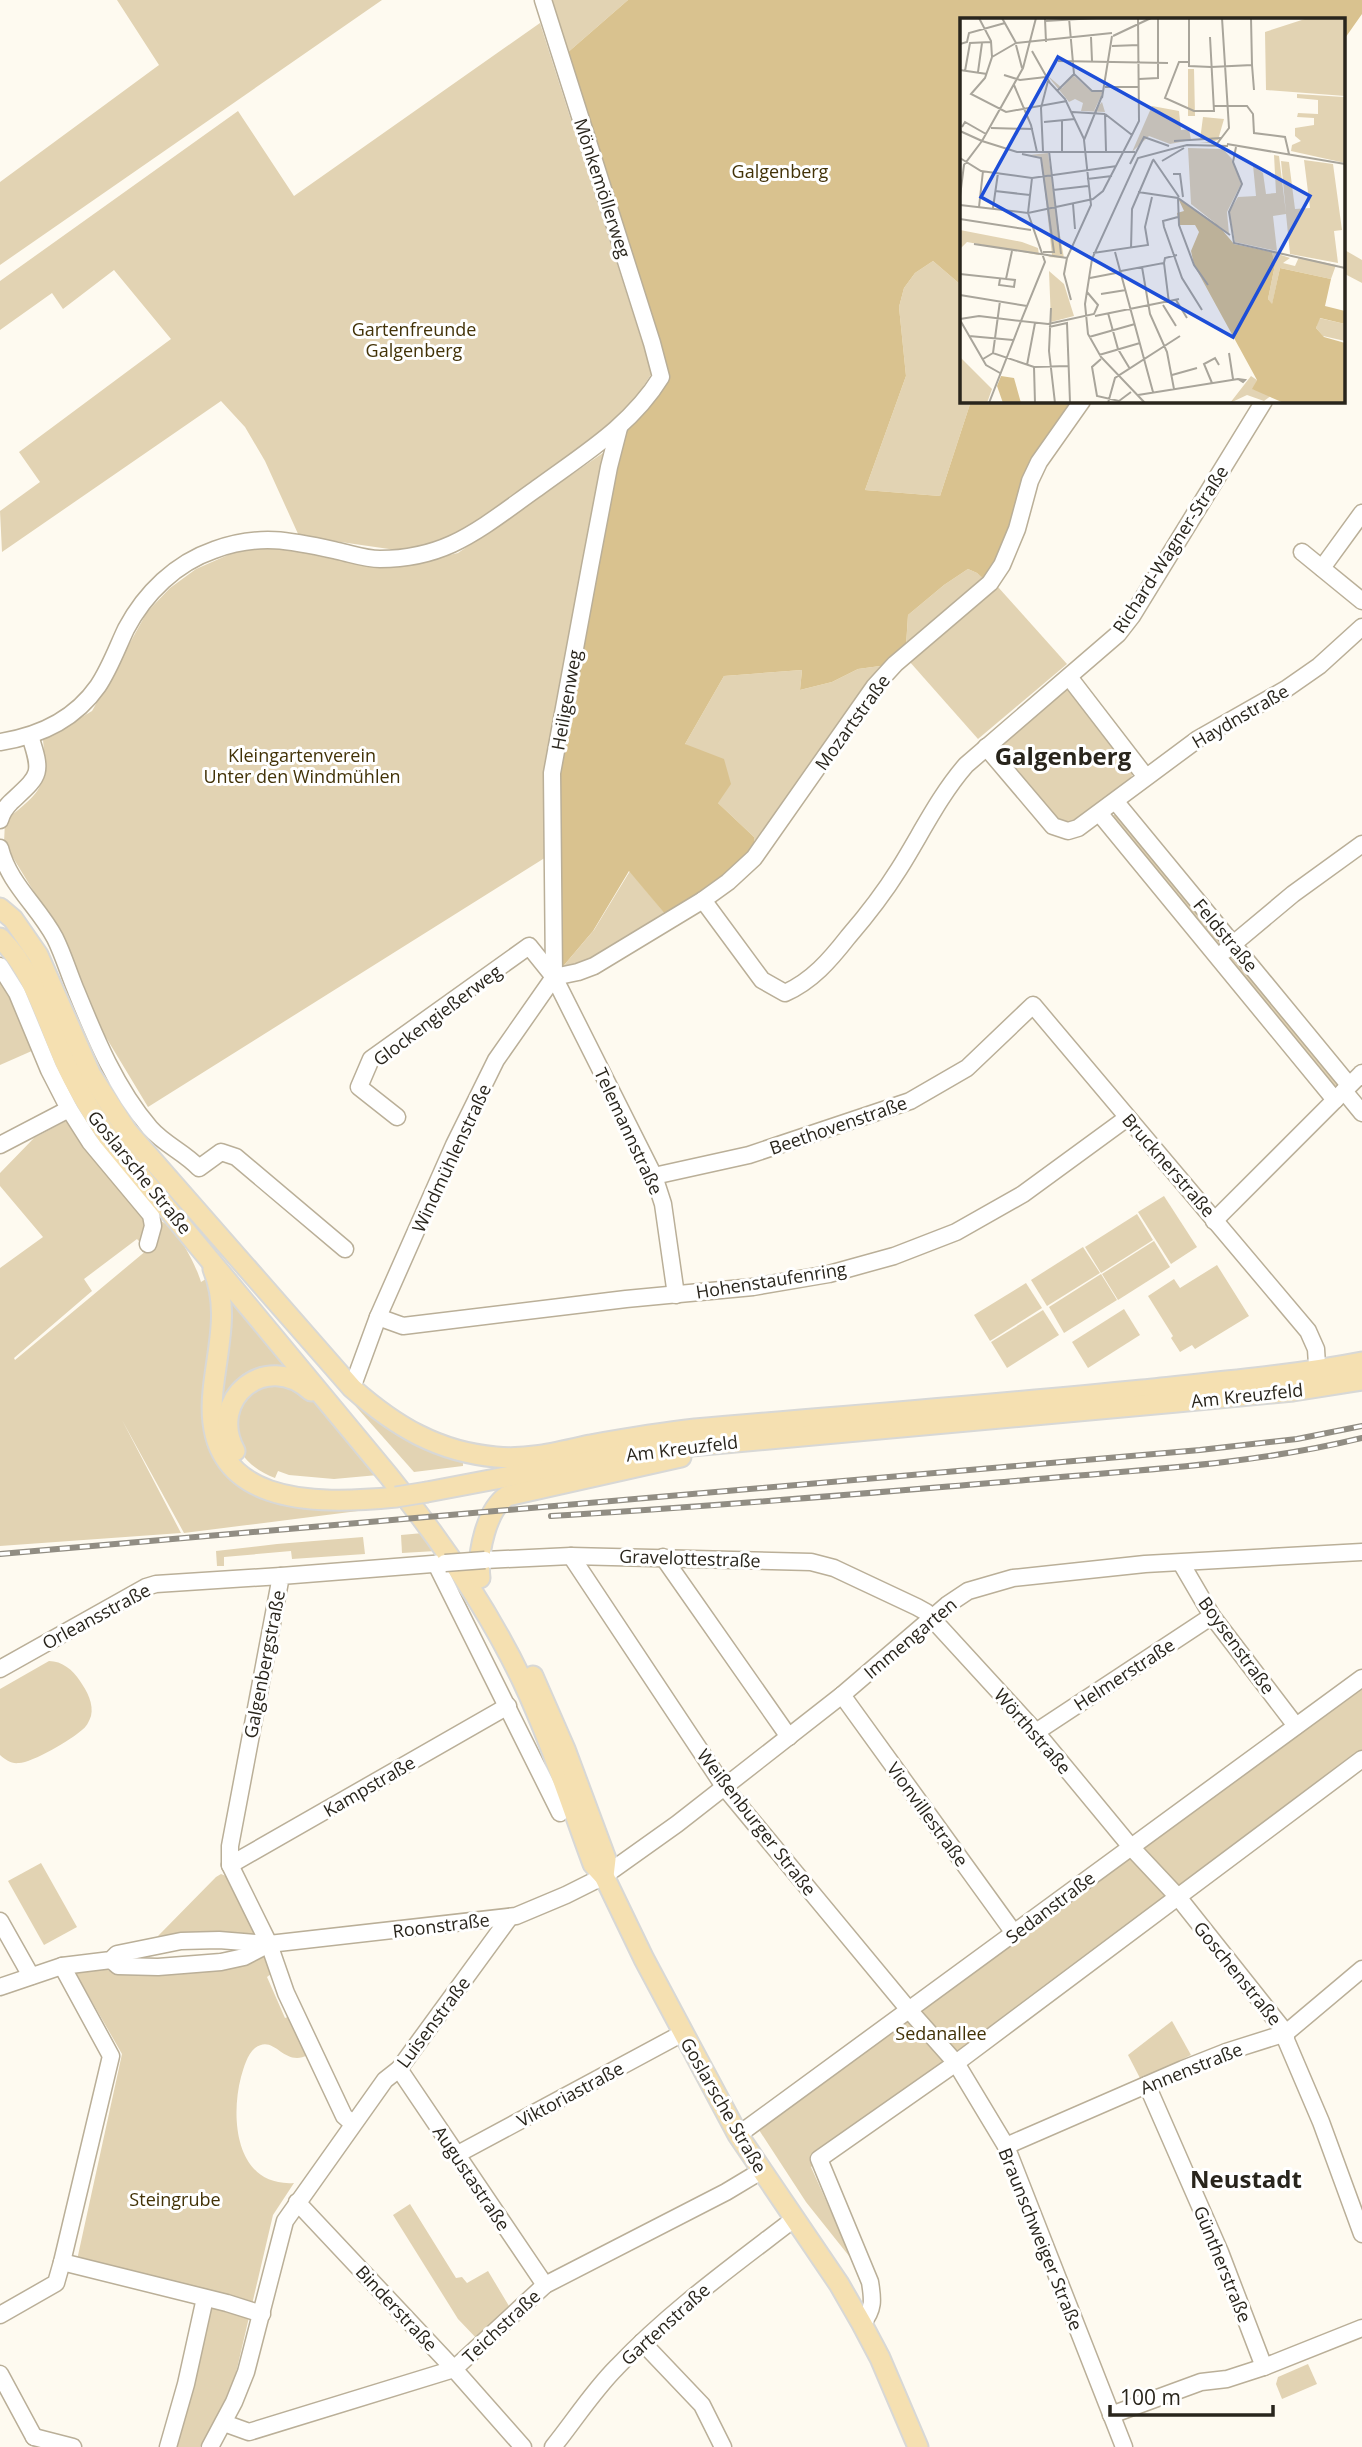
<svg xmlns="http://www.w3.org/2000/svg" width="1362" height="2447" viewBox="0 0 1362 2447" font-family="'Open Sans',sans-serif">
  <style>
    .green { fill: #e2d3b3; fill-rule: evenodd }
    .forest { fill: #d9c28f; fill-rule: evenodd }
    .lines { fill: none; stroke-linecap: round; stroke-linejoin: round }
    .minor-casing { stroke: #baaf98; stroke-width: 19 }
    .major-casing { stroke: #d8d8d6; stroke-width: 23 }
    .minor { stroke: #fff; stroke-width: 16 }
    .major { stroke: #f5e0b1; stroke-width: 19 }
    .rail-casing { stroke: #918d83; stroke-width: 6 }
    .rail { stroke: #fff; stroke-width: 3.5; stroke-dasharray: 10; stroke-linecap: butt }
    .minor-bridge-casing { stroke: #baaf98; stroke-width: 19; stroke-linecap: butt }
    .major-bridge-casing { stroke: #d8d8d6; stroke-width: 23; stroke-linecap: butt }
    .minor-bridge { stroke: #fff; stroke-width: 16 }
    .major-bridge { stroke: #f5e0b1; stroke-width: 19 }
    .labels { text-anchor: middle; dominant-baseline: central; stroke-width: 6; stroke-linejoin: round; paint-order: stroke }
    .park-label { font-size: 18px; fill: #423207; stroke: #fff }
    .street-label { font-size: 18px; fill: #29251c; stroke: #fff }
    .district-label { font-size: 24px; font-weight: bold; fill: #29251c; stroke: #fff }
    .inset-road { fill: none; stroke: #a9a59b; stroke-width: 2 }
    .view { fill: #1d4ed8; fill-opacity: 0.15; stroke: #1d4ed8; stroke-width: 3.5 }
    .inset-edge { fill: none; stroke: #29251c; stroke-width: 3.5 }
  </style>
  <rect width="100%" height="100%" fill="#fefaf0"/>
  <g class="green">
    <polygon points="117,0 382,0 0,265 0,182 159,65"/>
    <polygon points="549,0 628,0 566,54"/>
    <polygon points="540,23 652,373 622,419 512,498 452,537 424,547 396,550 299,536 265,461 245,427 221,401 2,552 0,511 40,482 19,452 171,339 114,270 63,309 52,293 0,330 0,281 238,111 294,196"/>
    <polygon points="1343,249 1362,260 1362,283 1343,273"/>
    <polygon points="933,261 961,285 961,401 971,401 940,496 865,490 906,376 899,307 904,288 915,273"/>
    <path d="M613,446L551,854L148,1107L101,1029L69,949L4,843L5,821C40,791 48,790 43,740L92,711L147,612L170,588L196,569L237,551L284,546L322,557L361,563L407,565L458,553Z"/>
    <polygon points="968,569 977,573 985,579 906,647 908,615 944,585"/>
    <polygon points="998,587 1067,664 978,739 909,661"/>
    <polygon points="895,664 754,858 754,837 718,803 685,744 724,676 802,670 800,690 832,682 858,669"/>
    <path d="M1069,685L1134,771C1127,793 1088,813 1069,825L1054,820L999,757L996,742Z"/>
    <polygon points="1118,813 1339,1084 1335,1087 1331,1086 1111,820 1112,816"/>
    <polygon points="630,871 670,920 594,966 554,977 594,930"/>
    <polygon points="0,973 34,1050 0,1065"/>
    <path d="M70,1119L144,1220C150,1220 156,1219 161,1221C178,1229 196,1265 201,1282L209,1277L216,1303L214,1356L236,1481L405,1505L184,1533L122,1420L181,1533L0,1546V1268L43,1237L0,1186V1173L34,1138ZM137,1239L147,1250L15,1360L14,1358L92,1291L84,1279Z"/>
    <polygon points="1164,1196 1197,1247 1171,1264 1138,1212"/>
    <polygon points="1137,1214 1153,1240 1101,1273 1085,1247"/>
    <polygon points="1154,1241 1170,1267 1118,1300 1102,1274"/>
    <polygon points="1083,1247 1100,1273 1047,1306 1031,1280"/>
    <polygon points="1217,1265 1249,1316 1195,1349 1192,1345 1180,1352 1171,1338 1173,1336 1148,1296 1174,1279 1180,1288"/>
    <polygon points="1101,1274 1117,1300 1064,1333 1049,1307"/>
    <polygon points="1026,1283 1042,1308 990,1341 974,1315"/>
    <polygon points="232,1301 288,1369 222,1410"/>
    <polygon points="1124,1309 1140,1335 1088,1368 1072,1342"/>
    <polygon points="1043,1310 1059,1335 1007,1368 991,1342"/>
    <path d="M283,1378L329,1411L378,1475L334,1479L289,1475L278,1471L275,1478C254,1470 235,1454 233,1430C232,1419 242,1403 246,1393Z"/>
    <polygon points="343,1392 463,1459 463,1466 414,1472"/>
    <polygon points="423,1533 436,1551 402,1553 401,1535"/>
    <polygon points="363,1537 365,1554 292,1559 291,1551 224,1557 224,1566 217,1566 216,1551 277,1544"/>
    <path d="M49,1661C62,1661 73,1670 80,1681C87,1691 94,1704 91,1716C89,1722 86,1727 82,1730C72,1739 32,1763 19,1763C11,1764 6,1760 0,1755V1689Z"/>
    <polygon points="1362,1671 1362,1753 956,2063 811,2167 853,2261 806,2202 759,2130"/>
    <polygon points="41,1863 77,1927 44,1945 8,1881"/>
    <path d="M221,1874L226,1876L269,1944L268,1965L271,1974L267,1977L285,2018L290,2016L308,2055C283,2068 275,2033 255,2048C247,2055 244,2067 241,2077C230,2119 236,2187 294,2183L273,2215L235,2377L222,2407L200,2447H173L193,2383L215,2293L77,2260L122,2054L75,1972L103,1968L115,1973L218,1971L255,1959L221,1934L158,1936L216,1877Z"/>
    <polygon points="1172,2021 1191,2055 1141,2080 1128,2055"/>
    <polygon points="410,2204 456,2278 462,2277 467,2283 488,2271 512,2311 479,2341 458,2319 393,2215"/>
    <polygon points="1308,2364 1317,2384 1282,2399 1276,2384 1278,2377"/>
  </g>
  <path class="forest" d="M628,0H1362V14L1343,41V19H961V285L933,261L915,273L904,288L899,307L906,376L865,490L940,496L971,401H1082L1039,462L1002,565L895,664L858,669L832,682L800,690L802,670L724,676L685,744L724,759L731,784L718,803L754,837V858L670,920L629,871L593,931L554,977L552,773L613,446L668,377L566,54ZM968,569L977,573L984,579L906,646L908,615L944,585Z"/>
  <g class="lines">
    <defs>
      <g id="minor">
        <polyline points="619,428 609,467 590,567 552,773 554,977 654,1176 663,1204 676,1295"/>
        <polyline points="1302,552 1362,601"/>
        <polyline points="1322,568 1362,513"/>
        <polyline points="1069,677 1146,777"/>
        <path d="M0,742C39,736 75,719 98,686C110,668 117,648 126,629C145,593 176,563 214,550C260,533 293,541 338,551C352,554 366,559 380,559C404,559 430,554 452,544C482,530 509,508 536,489C582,455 631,426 661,377L652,343L543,0"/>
        <polyline points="986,747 1053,826 1068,831 1078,828 1198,739 1286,689 1319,666 1362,627"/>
        <polyline points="1116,802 1349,1085"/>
        <polyline points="1100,814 1335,1100"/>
        <path d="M0,820C2,812 5,808 11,802C40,775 43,775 30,736"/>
        <path d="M0,848C9,884 38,906 55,938C63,954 68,971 75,988C95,1037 115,1087 150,1128C165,1145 184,1152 199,1168L221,1152L236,1157L345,1249"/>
        <path d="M703,900L762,980L785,993C812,981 830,960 848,937C867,915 884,893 899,869C921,834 939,796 966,765L1118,634L1132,616L1264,401"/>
        <polyline points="1226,950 1293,894 1362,844"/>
        <polyline points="0,966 17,993 49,1070 69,1109 90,1142 151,1215 153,1226 148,1244"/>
        <polyline points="554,977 578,972 594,966 703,900 728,882 754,858 874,687 895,664 990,583 1002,565 1017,529 1030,481 1039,462 1082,401"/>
        <polyline points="1344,1091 1362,1113"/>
        <polyline points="0,1145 69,1109"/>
        <polyline points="654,1176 749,1155 910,1101 967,1068 1033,1005 1308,1331 1316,1349 1318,1381"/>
        <polyline points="1214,1221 1362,1073"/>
        <polyline points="378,1317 403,1326 626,1299 753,1287 829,1274 894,1256 956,1232 1023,1194 1127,1118"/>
        <polyline points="352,1388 378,1317 454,1145 496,1060 554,977 529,946 371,1059 359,1087 397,1117"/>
        <polyline points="571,1556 725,1788 909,2010 956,2063 1006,2146 1124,2447"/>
        <polyline points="663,1557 789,1737"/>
        <polyline points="485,1560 571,1556 811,1562 834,1568 917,1607 926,1612 1036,1732 1131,1847 1178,1897 1286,2033 1286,2040 1321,2122 1362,2234"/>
        <polyline points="1181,1563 1212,1616 1296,1726"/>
        <polyline points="436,1564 560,1813"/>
        <polyline points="0,1669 146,1587 156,1584 281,1576"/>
        <polyline points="842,1695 1014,1933"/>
        <polyline points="1036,1732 1212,1616"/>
        <polyline points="230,1865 508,1706"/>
        <polyline points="0,1921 31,1976"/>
        <polyline points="111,1960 118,1966 158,1967 221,1962 244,1957 269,1944"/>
        <polyline points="0,1987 62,1966 111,1960 117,1954 181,1941 219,1940 269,1944 516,1916 566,1895 604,1876 677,1824 842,1695 947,1605 968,1591 1013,1578 1145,1564 1362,1552"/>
        <polyline points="399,2069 545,2285"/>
        <polyline points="1147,2085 1220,2252 1264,2367"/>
        <polyline points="353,2124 344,2116 286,1993 269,1944 230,1865 230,1846 281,1576 445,1563"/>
        <polyline points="738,2135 1362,1678"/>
        <polyline points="1006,2146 1183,2069 1226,2052 1286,2033 1362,1969"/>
        <polyline points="456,2155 683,2033"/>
        <polyline points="297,2202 454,2369 523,2447"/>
        <polyline points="62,2262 227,2303 262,2314"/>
        <polyline points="0,2315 56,2283 62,2262 111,2056 62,1966"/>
        <path d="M862,2324C874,2309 873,2300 870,2282L819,2159L956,2063L1362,1759"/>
        <polyline points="642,2342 702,2405 723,2447"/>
        <polyline points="0,2374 34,2437"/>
        <polyline points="1111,2415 1201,2382 1227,2379 1264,2367 1362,2328"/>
        <polyline points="224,2423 249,2432 454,2369 545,2285 726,2192 761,2171"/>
        <polyline points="34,2437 73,2447"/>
        <polyline points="168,2447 186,2384 205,2298"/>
        <polyline points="210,2447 234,2402 246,2372 285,2221 385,2080 399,2069 510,1917"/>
        <path d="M553,2447C574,2421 593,2391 617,2367C670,2311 733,2266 794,2219"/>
      </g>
      <g id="major">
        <path d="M0,908L13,919L38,955L91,1075L127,1131L352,1388C395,1426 438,1452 496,1457C529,1460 559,1452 590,1445C624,1439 660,1433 695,1429C844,1416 993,1405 1142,1390C1215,1382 1290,1376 1362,1362"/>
        <path d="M0,938C34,971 46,1020 65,1062C77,1089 92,1113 108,1137L388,1475C440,1539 486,1605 522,1680C550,1739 570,1802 593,1864L604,1876L644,1959L738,2135L839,2284L862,2324L880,2358L918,2447"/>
        <path d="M213,1269C230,1310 217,1349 213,1391C201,1507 314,1505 396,1497"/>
        <path d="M235,1451C207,1399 266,1350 311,1391"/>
        <polyline points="427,1492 648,1450 1177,1402 1293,1391 1362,1380"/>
        <path d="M480,1578C477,1554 486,1510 507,1496L681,1457"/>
        <polyline points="533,1676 565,1749 606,1859 604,1876"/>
      </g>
    </defs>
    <use href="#minor" class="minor-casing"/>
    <use href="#major" class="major-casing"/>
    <use href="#minor" class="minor"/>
    <use href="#major" class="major"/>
    <defs>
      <g id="rail">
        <path d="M551,1516C710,1507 868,1493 1026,1480C1138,1470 1252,1465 1362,1438"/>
        <polyline points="0,1554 1200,1450 1297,1439 1362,1426"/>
      </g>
    </defs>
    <use href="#rail" class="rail-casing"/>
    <use href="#rail" class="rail"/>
    <defs>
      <polyline id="minor-bridge" points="445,1563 485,1560"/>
      <polyline id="major-bridge" points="396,1497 427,1492"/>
    </defs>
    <use href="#minor-bridge" class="minor-bridge-casing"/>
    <use href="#major-bridge" class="major-bridge-casing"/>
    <use href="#minor-bridge" class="minor-bridge"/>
    <use href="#major-bridge" class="major-bridge"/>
  </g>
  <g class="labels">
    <g class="park-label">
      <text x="780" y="171">Galgenberg</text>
      <text x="414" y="329">Gartenfreunde<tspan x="414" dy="21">Galgenberg</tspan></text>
      <text x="302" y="755">Kleingartenverein<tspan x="302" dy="21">Unter den Windmühlen</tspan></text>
      <text x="941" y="2033">Sedanallee</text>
      <text x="175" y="2199">Steingrube</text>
    </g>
    <g class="street-label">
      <text transform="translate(603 188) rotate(72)">Mönkemöllerweg</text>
      <text transform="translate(1170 549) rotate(-57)">Richard-Wagner-Straße</text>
      <text transform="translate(566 700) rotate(-80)">Heiligenweg</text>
      <text transform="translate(1240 716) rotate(-30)">Haydnstraße</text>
      <text transform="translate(852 722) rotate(-54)">Mozartstraße</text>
      <text transform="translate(1226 935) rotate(50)">Feldstraße</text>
      <text transform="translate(437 1015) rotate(-37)">Glockengießerweg</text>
      <text transform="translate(838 1125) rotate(-19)">Beethovenstraße</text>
      <text transform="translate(629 1131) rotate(65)">Telemannstraße</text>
      <text transform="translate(451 1158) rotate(-65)">Windmühlenstraße</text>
      <text transform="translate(1169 1165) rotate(49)">Brucknerstraße</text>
      <text transform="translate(140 1172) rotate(51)">Goslarsche Straße</text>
      <text transform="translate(771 1280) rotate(-9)">Hohenstaufenring</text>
      <text transform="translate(1247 1395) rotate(-6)">Am Kreuzfeld</text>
      <text transform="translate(682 1448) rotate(-7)">Am Kreuzfeld</text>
      <text transform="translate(690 1558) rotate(2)">Gravelottestraße</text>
      <text transform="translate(96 1616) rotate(-28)">Orleansstraße</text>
      <text transform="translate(910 1638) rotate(-40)">Immengarten</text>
      <text transform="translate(1237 1645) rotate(54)">Boysenstraße</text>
      <text transform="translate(264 1664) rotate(-79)">Galgenbergstraße</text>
      <text transform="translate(1124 1674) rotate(-33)">Helmerstraße</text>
      <text transform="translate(1033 1731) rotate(49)">Wörthstraße</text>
      <text transform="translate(369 1786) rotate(-30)">Kampstraße</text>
      <text transform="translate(928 1814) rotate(54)">Vionvillestraße</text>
      <text transform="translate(757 1822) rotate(52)">Weißenburger Straße</text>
      <text transform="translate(1050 1907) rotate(-37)">Sedanstraße</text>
      <text transform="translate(441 1925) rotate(-7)">Roonstraße</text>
      <text transform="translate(1238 1973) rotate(51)">Goschenstraße</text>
      <text transform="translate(433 2022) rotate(-53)">Luisenstraße</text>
      <text transform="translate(1191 2068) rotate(-22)">Annenstraße</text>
      <text transform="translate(570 2094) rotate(-28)">Viktoriastraße</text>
      <text transform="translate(724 2105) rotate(60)">Goslarsche Straße</text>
      <text transform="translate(472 2178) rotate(56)">Augustastraße</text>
      <text transform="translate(1041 2239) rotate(68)">Braunschweiger Straße</text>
      <text transform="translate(1223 2264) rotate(68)">Güntherstraße</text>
      <text transform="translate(397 2308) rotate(47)">Binderstraße</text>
      <text transform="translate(665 2324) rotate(-42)">Gartenstraße</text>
      <text transform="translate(501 2326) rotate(-43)">Teichstraße</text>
    </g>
    <g class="district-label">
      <text x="1063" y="755">Galgenberg</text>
      <text x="1246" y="2178">Neustadt</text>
    </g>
  </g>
  <g transform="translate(960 18)">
    <rect width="385" height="385" fill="#fefaf0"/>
    <path d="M348,0H385V78L306,72L305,14ZM228,51H234L235,98H228ZM87,57L102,70L113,57L132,74H143L134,93L142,84L145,94L121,93L123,85L115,81L109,84ZM337,76L384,79L385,145L331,133L332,127L341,123L335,118V110L354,107V100L337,99L338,95L358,96V82L337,80ZM192,88L219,93L221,112L229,111L231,122L210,126L189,118L172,134ZM243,99L264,101L258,122L249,125L239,124H250L254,122H240ZM228,130L263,131L272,141L281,166L267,194L269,216L231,186ZM88,135L99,212L104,240L88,239L92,237L81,139L69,137ZM314,137L319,138L326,195L321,143L329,144L335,191L350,190L344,142L373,146L382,212L374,213L378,245L330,236L326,196L313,198L317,233L275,224L269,194L278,179L296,178L293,147L303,155L306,176L316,175ZM0,212L62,224L78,230L79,237L7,224L0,231ZM312,234L330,240L323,245L335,248L339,239L376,247L371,261L320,250L312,287L308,281L315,247ZM89,253L104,266L114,298L91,304ZM359,300L385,306V323L363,318L356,310ZM0,339L32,371L27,385H0ZM291,358L297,362L293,371L312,377L304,383L287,377L270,385Z" fill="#e2d3b3"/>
    <path d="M218,180L258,207L274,226L312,234L315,247L308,281L312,286L320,250L371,261L365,288L385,293V306L360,300L356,310L364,319L385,325V385H324L292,371L297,362L234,247L231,233L239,214L235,207H219L217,195L224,193ZM41,358L54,360L61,385H43L37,368Z" fill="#d9c28f"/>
    <path class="inset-road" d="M19,0L31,23L32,39L25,60L11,76L46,94L107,83M42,0L56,25M109,0L114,56M229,0V48L251,49L292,47L291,0M85,1L86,24M85,3L136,0M153,18L191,0M131,19L132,43M56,25L152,15M0,26L7,24L9,15L45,5M56,27L62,50M152,28L179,27M72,33L90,65L105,81L124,121M32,39L56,25M98,43L208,45M229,44H219L205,80L234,93H254L250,19M292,47L294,72M0,52L27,56M5,53L10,25L31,24M18,54L22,25M114,56L132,73H144M44,57L60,62L86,59M179,61L198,60V0M54,67L71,107L77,134M145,69H179M97,73L114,56M142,80L152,18M254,88H287L293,96L294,115L325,119L329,136M112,94L145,96M145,96L146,133M84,104L115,101M2,109L5,104L26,116M31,110L73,111M0,113L22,123L4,147L0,178M172,117L179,103L178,0M22,123L57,134H175M22,123L63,50L76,0M214,123L261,120M267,126L385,146M256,127L269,110L262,0M276,129L273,144L282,166L269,194L274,225L385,250M83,133L81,90L88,63M89,133L101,236M102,133V102M62,136L81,140L94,234H83M0,140L21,153L72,160L157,148M193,141L219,179M202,143L224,130M170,146L184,119L209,128M213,156H220L223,179M127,161L152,158M93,172L128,168M35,173L70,177M178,174L218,180L270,217M218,180L219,207L234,247L248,267M113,186L115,211M0,187L68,195L133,181L143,173L172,117L145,96M19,189L23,153M33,190L38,155M218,199L203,203L204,209L222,260L242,292M0,201L71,212M14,226L107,240M171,231L172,191L193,142M155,234L193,374M133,235L188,227L185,209L192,179M204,245L209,285M182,249L190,296L207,334L214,371M161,253L204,245L205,240L217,237M0,256L46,261L52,233M130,260L161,254M40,261L39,267L54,269L55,262L46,261M141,276L166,272M0,277L67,288M111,282L104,256L107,240L131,187L124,122L142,78M216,282L227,300M203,287L216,308M91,290L89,333L95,385M148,295L158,331L170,351M135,298L219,281M0,301L19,298L61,303L85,244L68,195L72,160M0,302L26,347L40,355M89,309L107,305L110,384M9,318L53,322M129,319L175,306M33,335L40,283M269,335L273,361M139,337L180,325M23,341L33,335L74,349L108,348M141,341L132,349L137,378L159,383L171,374M67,347L75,305M74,349L75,385M212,357L237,350M252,365L244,346L255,340L259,347M178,377L278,361L285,362L283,364L278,361M29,385L61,303L88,306L134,296L138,287L127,274M148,385L155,360L220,318M185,385L141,339L128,316L125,286L132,241L178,140L227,127L268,128"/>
    <path class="view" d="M98,39L350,178L273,319L21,179Z"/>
    <rect width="385" height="385" class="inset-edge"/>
  </g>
  <path d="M1110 2405v10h163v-10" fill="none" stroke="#29251c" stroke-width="3.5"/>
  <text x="1120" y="2405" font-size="21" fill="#29251c" stroke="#ffffff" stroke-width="5" paint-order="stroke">100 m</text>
</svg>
